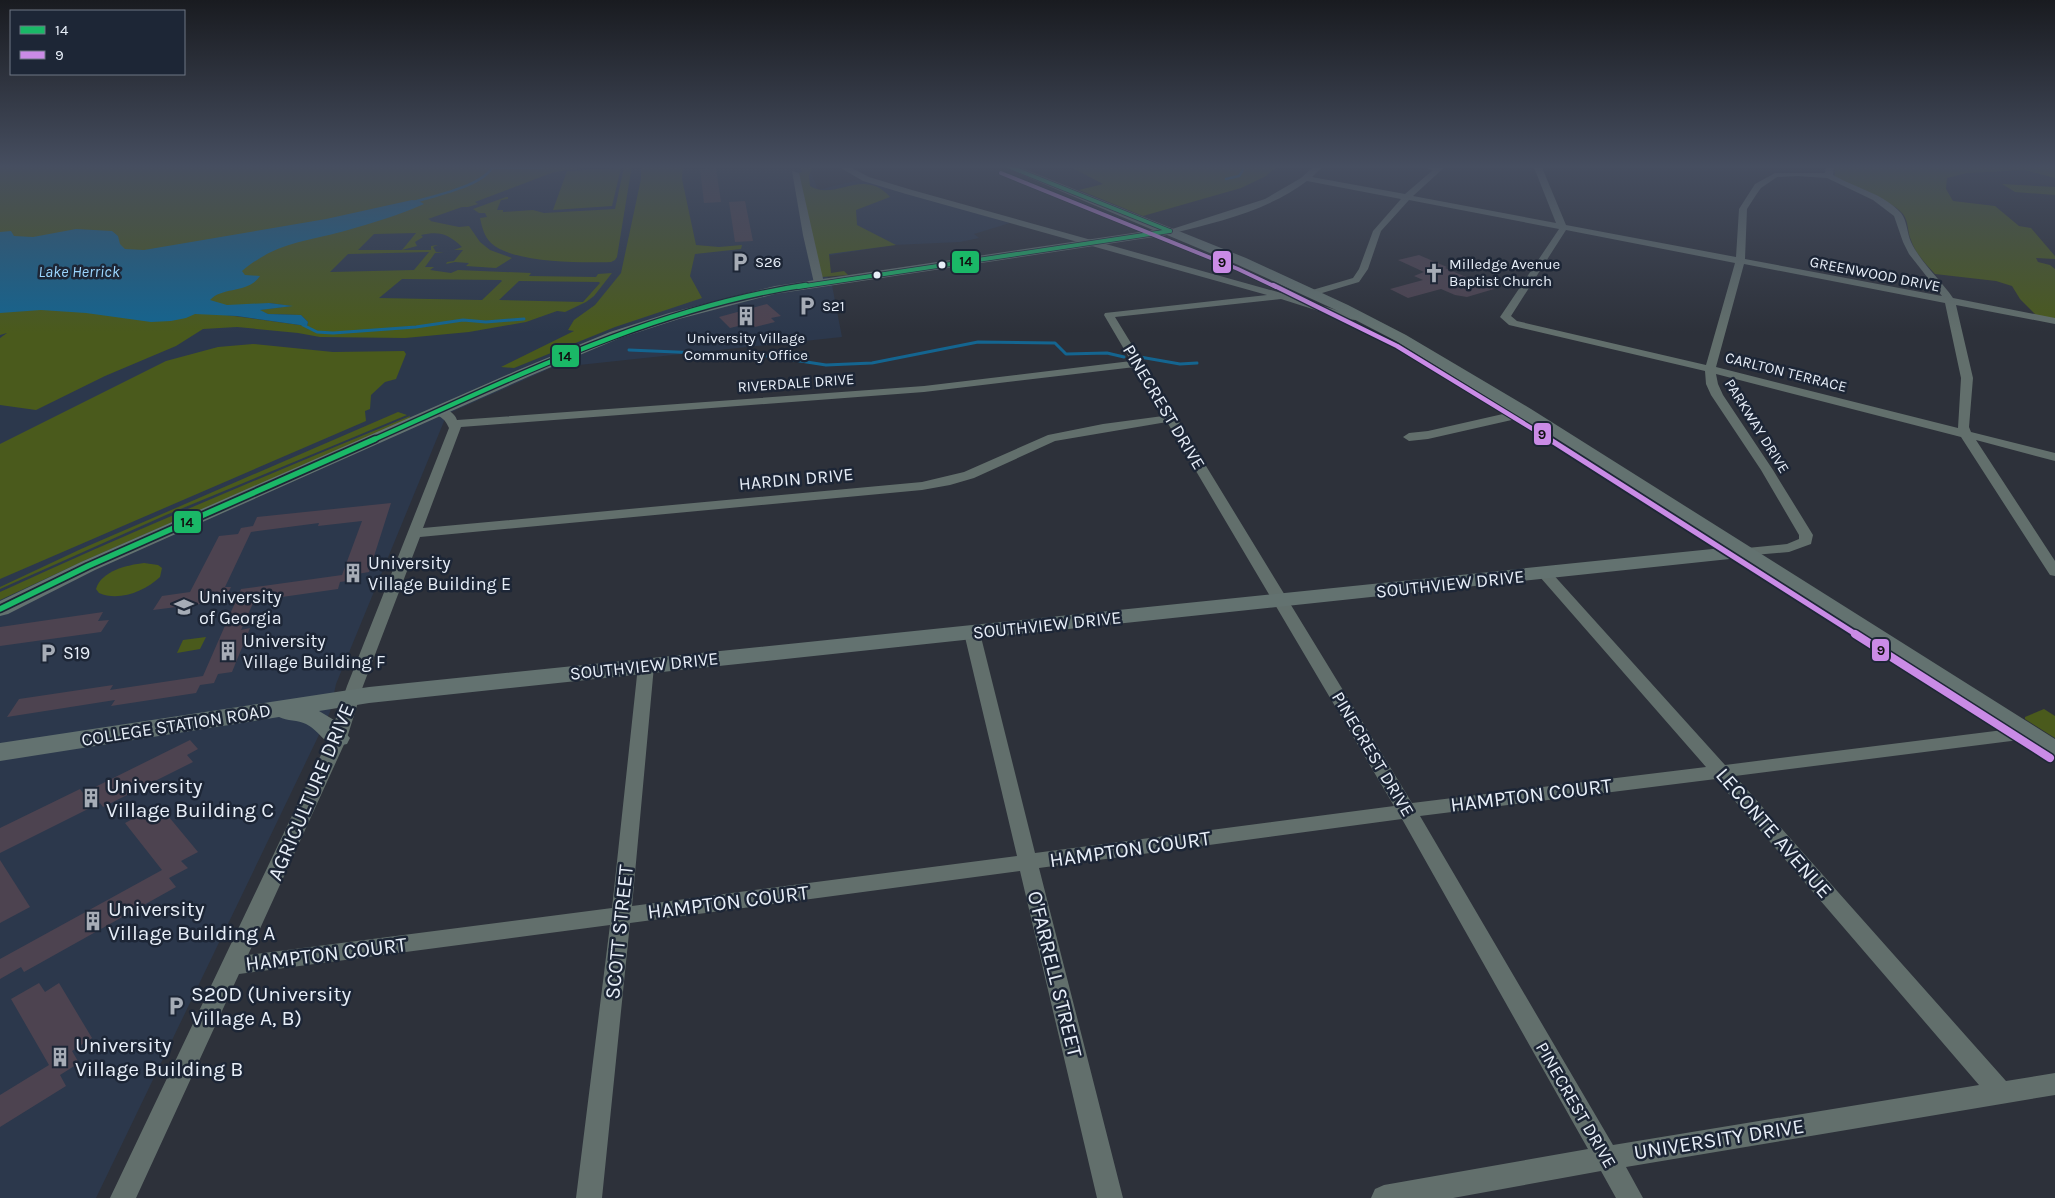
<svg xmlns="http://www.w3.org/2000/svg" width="2055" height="1198" viewBox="0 0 2055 1198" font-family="Karla,sans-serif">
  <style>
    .built { fill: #2c384c }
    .green { fill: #4a5a1c; fill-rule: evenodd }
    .water { fill: #146590 }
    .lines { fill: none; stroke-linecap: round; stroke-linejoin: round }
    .stream-far1 { stroke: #146590; stroke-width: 2.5 }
    .stream { stroke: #146590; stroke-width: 3 }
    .building { fill: #4d4350 }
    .street { fill: #626f6c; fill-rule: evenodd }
    .secondary { fill: #637270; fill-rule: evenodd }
    .bus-1-far2-casing { stroke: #1d2636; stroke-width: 5.5 }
    .bus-1-far1-casing { stroke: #1d2636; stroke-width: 7 }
    .bus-1-casing { stroke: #1d2636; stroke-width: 9 }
    .bus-2-far3-casing { stroke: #1d2636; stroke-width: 5.5 }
    .bus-2-far2-casing { stroke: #1d2636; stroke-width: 7 }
    .bus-2-far1-casing { stroke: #1d2636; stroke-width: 9 }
    .bus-2-casing { stroke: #1d2636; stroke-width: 11 }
    .bus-1-far2 { stroke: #1ab867; stroke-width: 4 }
    .bus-1-far1 { stroke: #1ab867; stroke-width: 4.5 }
    .bus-1 { stroke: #1ab867; stroke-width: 5.5 }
    .bus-2-far3 { stroke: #ca8be6; stroke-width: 4 }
    .bus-2-far2 { stroke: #ca8be6; stroke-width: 4.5 }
    .bus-2-far1 { stroke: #ca8be6; stroke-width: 5.5 }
    .bus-2 { stroke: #ca8be6; stroke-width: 8 }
    .bus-dot { fill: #e7eef8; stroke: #1d2636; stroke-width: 2 }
    .labels { text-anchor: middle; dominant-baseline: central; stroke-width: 5; stroke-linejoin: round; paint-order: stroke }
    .far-poi-label { font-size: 15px; fill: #e7eef8; stroke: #1d2636; text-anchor: start }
    .far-street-label { font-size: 15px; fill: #e7eef8; stroke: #1d2636 }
    .far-water-label { font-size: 16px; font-style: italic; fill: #9bd5fe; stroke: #1d2636 }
    .street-label { font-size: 18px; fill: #e7eef8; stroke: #1d2636 }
    .poi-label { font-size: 18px; fill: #e7eef8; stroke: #1d2636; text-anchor: start }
    .near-poi-label { font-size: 21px; fill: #e7eef8; stroke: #1d2636; text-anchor: start }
    .near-street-label { font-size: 21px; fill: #e7eef8; stroke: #1d2636 }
    .line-badge { stroke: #1d2636; stroke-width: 2 }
    .pale-badge-label { font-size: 14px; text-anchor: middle; font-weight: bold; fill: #111 }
  </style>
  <rect width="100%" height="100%" fill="#2d313a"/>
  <polygon class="built" points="0,165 808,165 818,190 862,179 1010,223 974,234 979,238 960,242 893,245 826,256 827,276 832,285 842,337 551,368 447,414 336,684 330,712 96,1198 0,1198"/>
  <g class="green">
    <path d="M0,165H630L631,171L617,257L615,260L611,262C582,263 512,263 491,243C484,236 482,227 480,218L487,217L485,213H479L473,209L506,197H508V199L501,200L497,210H503V212L533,210L544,213L615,209L624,167H592L554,172L475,202L478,204L468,207H462L428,219L431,220L430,221L459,227L469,226L480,242L490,250L512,258L496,268L466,266L469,263L455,262L446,264L447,262L454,261L463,250H454L462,247C448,234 440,231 421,235L423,237L415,242L417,246L402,250L416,233L374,234L358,250H431V246L438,245L433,247L436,252H444L435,253L425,267H434L430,270L451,273L458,270L531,273L529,276L596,277L598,274L612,273L594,296L586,302L565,312L557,311L526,322L469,332L405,338L320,337L298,333L237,327L203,329L176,346L105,376L36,410L0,405V338L7,333L0,335ZM429,252L414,270L330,272L348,254ZM402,279L501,280L502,281L482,300L379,298ZM519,281L599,282L600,283L583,302L499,300ZM269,303L291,306L258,310L268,314L301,315L308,322L307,326L226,315Z"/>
    <polygon points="641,165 683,165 682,179 696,245 719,247 742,245 741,249 695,254 690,276 702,298 615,327 514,368 501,367 574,331 568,330 574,320 595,305 621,273 641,179"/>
    <path d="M800,165H813L809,176L810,186C835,202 863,166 890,197L856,210L857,225L896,245L829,254L831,273L844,271L848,275L822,277L798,173L802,172Z"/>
    <polygon points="1067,165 1184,165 1188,167 1201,165 1279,165 1266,176 1241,188 1143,216 1079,190 1103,184"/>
    <path d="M1834,165H2055V178L2024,170L1967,173L1947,178L1946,189L1953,201L1995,206L2019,226L2031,228L2055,256V259L2036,258L2038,262L2050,265L2055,269V320L2038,317L2020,299L2012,286L1996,281L1935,274C1926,264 1915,253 1911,240C1907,231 1909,222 1903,214C1893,201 1852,186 1835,178Z"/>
    <polygon points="621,168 612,206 553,210 567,171"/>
    <polygon points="2002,184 2055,187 2055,195 2015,192"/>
    <polygon points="253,344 333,352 404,351 406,354 396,379 385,382 371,395 370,409 365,411 366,421 0,579 0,444 166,361 218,347"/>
    <polygon points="398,412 407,415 166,515 0,589 0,587 81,549"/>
    <path d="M410,416L409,419L88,559L0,600V592C135,530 272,473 410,416Z"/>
    <path d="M144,563L158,565L162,568L160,577C145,591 119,602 99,593L96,589C101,571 127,565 144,563Z"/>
    <polygon points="206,637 200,649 177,653 183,640"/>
    <polygon points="2044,709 2055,716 2055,738 2025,719 2025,717"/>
  </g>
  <path class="water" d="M412,200L419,201L424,204C399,215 373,223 348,230C306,242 278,241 242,271L245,275L260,276C248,294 223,286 210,300L227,305L269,303L293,306L260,310L268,314L301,315L308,322L307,326L237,316L195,314L186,318L171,321L151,322L86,313L41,310L0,313V232L11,231L14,236L33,237L76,229L112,231L118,236L120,244L125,249L144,250L326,219Z"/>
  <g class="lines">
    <g class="stream-far1">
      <polyline points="492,168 541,168"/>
      <polyline points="1226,179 1239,176 1243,170 1242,165"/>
      <path d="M411,203C432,196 486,186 493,165"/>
    </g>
    <g class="stream">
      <polyline points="303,325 317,332 333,333 416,327 463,320 486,322 524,319"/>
      <polyline points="629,350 768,356 826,365 872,363 978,342 1055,343 1066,354 1107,353 1124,357"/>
      <polyline points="1140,357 1180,364 1197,363"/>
    </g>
  </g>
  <g class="building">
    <polygon points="716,168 721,202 704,203 700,169"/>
    <polygon points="745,201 753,241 735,242 729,202"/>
    <polygon points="1419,255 1447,267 1445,268 1494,289 1467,297 1455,295 1441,289 1408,298 1390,289 1423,280 1414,276 1424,272 1398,260"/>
    <polygon points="767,304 781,316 771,318 775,322 755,327 751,323 730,328 719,317"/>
    <polygon points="391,503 369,572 357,574 355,580 340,582 338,589 254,601 241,630 250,628 232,672 218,674 214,683 200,685 196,693 111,706 115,700 7,717 19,699 113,685 110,690 203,676 241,589 342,575 362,521 318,526 319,523 251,532 225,587 231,587 224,601 153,610 162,596 190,592 219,536 238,534 241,528 253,526 257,517"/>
    <polygon points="103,612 98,621 109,620 101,632 0,646 0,627"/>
    <polygon points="190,740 198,749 187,755 193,762 103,807 100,803 0,853 0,828 80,789 83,793"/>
    <polygon points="159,805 198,852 181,861 188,868 169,878 176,887 24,972 21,967 0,979 0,959 162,870 125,823"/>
    <polygon points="0,860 30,907 0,923"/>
    <polygon points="39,983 45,992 59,983 92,1038 72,1051 79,1063 60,1075 66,1086 0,1127 0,1095 49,1065 11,999"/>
  </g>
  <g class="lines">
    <g class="street">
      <path d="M836,165H846L869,177L912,190L1285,294L1349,314L1368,317V321L1344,319L1281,299L1115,317L1412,803L1706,767L1540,577L1538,574L1540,571H1550L1725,765L2027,727L2033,729L2036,733L2033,737L2027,739L1735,776L2006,1081L2055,1073V1095L1626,1167L1643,1198H1616L1601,1171L1453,1198H1371L1375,1189L1384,1185L1588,1149L1402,819L1039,868L1123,1198H1097L1020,871L630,923L602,1198H576L610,925L239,974L136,1198H110L329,738L347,686L449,428C444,416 440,419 433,411L435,408C444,406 454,412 457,420L924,386L1131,361L1104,315L1105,313L1267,295L906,194L863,181ZM1135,367L1163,416L1103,424L1048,435L964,472L922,482L423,528L461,427L924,392ZM1167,422L1394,806L1035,853L980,633L978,630H966L964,633L1017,856L632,906L654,666L652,662L646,661L640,662L638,666L612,908L248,955L347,738L363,686L420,537L922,490L950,485L974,478L1055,441ZM1716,779L1979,1085L1613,1145L1420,816Z"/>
      <path d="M1315,165H1324L1312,177L1405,194L1433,170L1414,165H1447L1413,196L1556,223L1533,165H1541L1566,225L1736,257L1739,209L1755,184L1775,173H1825L1826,165H1834L1833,175C1855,188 1883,193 1901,213C1907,220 1907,233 1911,242C1921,263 1940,279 1953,298L2055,318V324L1956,305L1973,378L1969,427L1971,432L2055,453V461L1976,440L2055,561V576L2050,575L2048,572L1961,437L1716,374L1718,384L1723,395L1773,470L1813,535L1811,544L1789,552L1742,556L1737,555L1735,552L1737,549L1787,544L1799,539V535L1761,470L1711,395L1706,384L1705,371L1509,325L1500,317L1559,229L1409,200L1381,231L1368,269L1359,282L1312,296L1307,293L1309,291L1353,278L1359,269L1373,231L1401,199L1307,181C1267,211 1218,222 1170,234L1166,231L1265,199L1301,178ZM1798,176L1827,178L1873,200L1894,216L1903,242L1909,254L1942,296L1745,259L1747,209L1756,195L1761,188L1777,177ZM1566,230L1735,263L1706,365L1517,321L1511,316ZM1744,264L1945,303L1961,378L1958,428L1716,367Z"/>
      <polygon points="792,171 799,173 824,283 822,285 816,285 814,283 803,235"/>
      <polygon points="1525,409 1529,410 1531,413 1529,416 1428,439 1409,441 1403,437 1409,433 1428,431"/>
    </g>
    <path class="secondary" d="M999,165H1014L1246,258L1348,305L1406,335L1531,409L2055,739V760L2046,757L1739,558L369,703L319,711L334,720L350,738L347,744C325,750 323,733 306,724C298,720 287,721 279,717L0,761V743L369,687L1722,548L1519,417L1396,341L1338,311L1236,264L1167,235L775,294L679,319L620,338L530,376L95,570L8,614L0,616V601L81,562L518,370L610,332L669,313L775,286L1153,230Z"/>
    <defs>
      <g id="bus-1-far2">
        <polyline points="1005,165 1170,231"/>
        <polyline points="798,287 1170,231"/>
      </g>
      <path id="bus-1-far1" d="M373,440C513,378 653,308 806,285"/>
      <polyline id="bus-1" points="0,609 88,566 375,439"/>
      <polyline id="bus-2-far3" points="1001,173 1238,269 1276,287"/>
      <polyline id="bus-2-far2" points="1273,285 1397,346 1551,440"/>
      <polyline id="bus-2-far1" points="1549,439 1857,635"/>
      <polyline id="bus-2" points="1855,634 2050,758"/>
    </defs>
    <use href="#bus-1-far2" class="bus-1-far2-casing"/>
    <use href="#bus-1-far1" class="bus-1-far1-casing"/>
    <use href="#bus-1" class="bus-1-casing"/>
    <use href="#bus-2-far3" class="bus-2-far3-casing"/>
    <use href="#bus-2-far2" class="bus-2-far2-casing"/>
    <use href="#bus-2-far1" class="bus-2-far1-casing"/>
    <use href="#bus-2" class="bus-2-casing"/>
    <use href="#bus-1-far2" class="bus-1-far2"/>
    <use href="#bus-1-far1" class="bus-1-far1"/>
    <use href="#bus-1" class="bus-1"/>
    <use href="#bus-2-far3" class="bus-2-far3"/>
    <use href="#bus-2-far2" class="bus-2-far2"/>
    <use href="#bus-2-far1" class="bus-2-far1"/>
    <use href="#bus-2" class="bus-2"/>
  </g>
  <linearGradient id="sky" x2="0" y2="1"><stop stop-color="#191b20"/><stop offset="0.5" stop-color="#464e60"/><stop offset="1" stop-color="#464e60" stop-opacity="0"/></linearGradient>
  <rect width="2055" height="333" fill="url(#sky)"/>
  <defs>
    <symbol id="parking-bare" viewBox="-9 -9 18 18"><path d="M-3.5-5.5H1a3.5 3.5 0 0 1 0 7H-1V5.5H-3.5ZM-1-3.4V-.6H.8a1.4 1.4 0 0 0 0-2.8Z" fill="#a6acb6" stroke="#1d2636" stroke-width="2.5" paint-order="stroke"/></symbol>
    <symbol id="church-bare" viewBox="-9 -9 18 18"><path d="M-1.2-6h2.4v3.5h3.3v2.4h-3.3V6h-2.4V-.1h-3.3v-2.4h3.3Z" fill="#a6acb6" stroke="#1d2636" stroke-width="2.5" paint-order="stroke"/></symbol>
    <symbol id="building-bare" viewBox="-9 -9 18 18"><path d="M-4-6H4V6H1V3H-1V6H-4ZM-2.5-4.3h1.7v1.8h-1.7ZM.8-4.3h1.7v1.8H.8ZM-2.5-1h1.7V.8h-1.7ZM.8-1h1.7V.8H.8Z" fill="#a6acb6" stroke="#1d2636" stroke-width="2.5" paint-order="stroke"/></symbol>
    <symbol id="university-bare" viewBox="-9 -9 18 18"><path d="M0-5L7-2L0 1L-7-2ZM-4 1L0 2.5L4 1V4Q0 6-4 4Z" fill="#a6acb6" stroke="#1d2636" stroke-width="2.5" paint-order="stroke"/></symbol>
  </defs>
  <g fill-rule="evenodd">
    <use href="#parking-bare" x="726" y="248" width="28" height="28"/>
    <use href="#church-bare" x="1420" y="259" width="28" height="28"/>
    <use href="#parking-bare" x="793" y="292" width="28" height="28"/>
    <use href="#building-bare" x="732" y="302" width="28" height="28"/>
    <use href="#building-bare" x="339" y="559" width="28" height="28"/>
    <use href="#university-bare" x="170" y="593" width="28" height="28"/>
    <use href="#building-bare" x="214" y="637" width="28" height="28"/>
    <use href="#parking-bare" x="34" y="639" width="28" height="28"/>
    <use href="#building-bare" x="77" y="784" width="28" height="28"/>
    <use href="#building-bare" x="79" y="907" width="28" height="28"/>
    <use href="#parking-bare" x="162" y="992" width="28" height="28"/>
    <use href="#building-bare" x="46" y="1043" width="28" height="28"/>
  </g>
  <g class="bus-dot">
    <circle cx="942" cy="265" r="4.5"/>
    <circle cx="877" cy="275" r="4.5"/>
  </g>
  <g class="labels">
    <g class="far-poi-label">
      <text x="755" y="262">S26</text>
      <text x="1449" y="264">Milledge Avenue<tspan x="1449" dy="17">Baptist Church</tspan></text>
      <text x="822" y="306">S21</text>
      <text x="746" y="338" text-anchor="middle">University Village<tspan x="746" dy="17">Community Office</tspan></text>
    </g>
    <g class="far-street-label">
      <text transform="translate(1875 274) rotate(11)">GREENWOOD DRIVE</text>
      <text transform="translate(1786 372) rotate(14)">CARLTON TERRACE</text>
      <text transform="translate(796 383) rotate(-4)">RIVERDALE DRIVE</text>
      <text transform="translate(1757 426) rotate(58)">PARKWAY DRIVE</text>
    </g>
    <g class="far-water-label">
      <text x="79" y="271">Lake Herrick</text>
    </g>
    <g class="street-label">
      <text transform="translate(1164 407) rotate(59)">PINECREST DRIVE</text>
      <text transform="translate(796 479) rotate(-5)">HARDIN DRIVE</text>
      <text transform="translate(1450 584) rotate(-6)">SOUTHVIEW DRIVE</text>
      <text transform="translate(1047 625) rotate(-6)">SOUTHVIEW DRIVE</text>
      <text transform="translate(644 666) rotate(-6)">SOUTHVIEW DRIVE</text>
      <text transform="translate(176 725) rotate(-9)">COLLEGE STATION ROAD</text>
      <text transform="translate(1373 754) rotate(59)">PINECREST DRIVE</text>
      <text transform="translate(1576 1105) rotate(60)">PINECREST DRIVE</text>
    </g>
    <g class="poi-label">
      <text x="368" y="563">University<tspan x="368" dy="21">Village Building E</tspan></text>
      <text x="199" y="597">University<tspan x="199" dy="21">of Georgia</tspan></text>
      <text x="243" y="641">University<tspan x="243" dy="21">Village Building F</tspan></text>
      <text x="63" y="653">S19</text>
    </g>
    <g class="near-poi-label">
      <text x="106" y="786">University<tspan x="106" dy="24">Village Building C</tspan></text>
      <text x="108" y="909">University<tspan x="108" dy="24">Village Building A</tspan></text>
      <text x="191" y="994">S20D (University<tspan x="191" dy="24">Village A, B)</tspan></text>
      <text x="75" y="1045">University<tspan x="75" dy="24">Village Building B</tspan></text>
    </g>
    <g class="near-street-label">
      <text transform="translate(311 792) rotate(-67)">AGRICULTURE DRIVE</text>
      <text transform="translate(1531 795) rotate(-7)">HAMPTON COURT</text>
      <text transform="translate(1774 833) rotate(49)">LECONTE AVENUE</text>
      <text transform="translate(1130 849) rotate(-8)">HAMPTON COURT</text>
      <text transform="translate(728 902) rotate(-7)">HAMPTON COURT</text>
      <text transform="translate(619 932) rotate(-84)">SCOTT STREET</text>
      <text transform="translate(326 954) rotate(-7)">HAMPTON COURT</text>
      <text transform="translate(1055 974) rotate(76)">O'FARRELL STREET</text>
      <text transform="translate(1719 1139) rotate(-9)">UNIVERSITY DRIVE</text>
    </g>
  </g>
  <g class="line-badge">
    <rect x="951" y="250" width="29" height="24" rx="5" fill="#1ab867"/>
    <rect x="1212" y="250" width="20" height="24" rx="5" fill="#ca8be6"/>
    <rect x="551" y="344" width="29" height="24" rx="5" fill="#1ab867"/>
    <rect x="1533" y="422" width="19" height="24" rx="5" fill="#ca8be6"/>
    <rect x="173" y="510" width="29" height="24" rx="5" fill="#1ab867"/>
    <rect x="1871" y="638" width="19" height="24" rx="5" fill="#ca8be6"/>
  </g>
  <g class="pale-badge-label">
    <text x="966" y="266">14</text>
    <text x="1222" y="267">9</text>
    <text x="565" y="361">14</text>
    <text x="1542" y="439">9</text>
    <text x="187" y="527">14</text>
    <text x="1881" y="655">9</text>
  </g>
  <rect x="10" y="10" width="175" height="65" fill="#1d2636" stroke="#6e7684"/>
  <rect x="20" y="26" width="25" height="8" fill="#1ab867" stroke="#6e7684"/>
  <text x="55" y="35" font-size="15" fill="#e7eef8">14</text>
  <rect x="20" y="51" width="25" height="8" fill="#ca8be6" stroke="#6e7684"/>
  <text x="55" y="60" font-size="15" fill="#e7eef8">9</text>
</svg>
